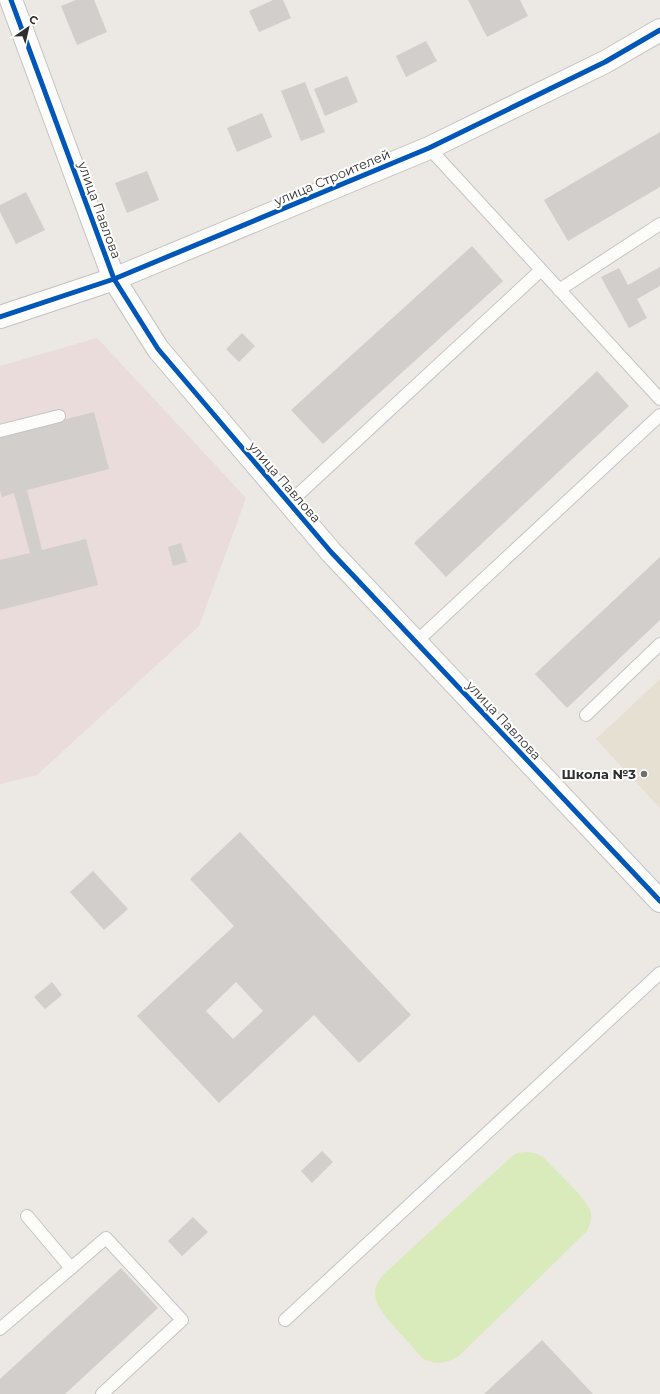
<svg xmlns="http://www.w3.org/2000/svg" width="660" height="1394" viewBox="0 0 660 1394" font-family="Montserrat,sans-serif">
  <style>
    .education { fill: #e6e0d3 }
    .medical { fill: #e9dcdb }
    .pitch { fill: #d9eabb }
    .building { fill: #d1cecb; fill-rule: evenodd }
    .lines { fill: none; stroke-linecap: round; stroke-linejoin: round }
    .service-casing { stroke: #c5c4c5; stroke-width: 14 }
    .tertiary-casing { stroke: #c5c4c5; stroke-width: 24 }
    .service { stroke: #fcfcfb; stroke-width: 12 }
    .tertiary { stroke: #fcfcfb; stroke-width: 22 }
    .cycleway-casing { stroke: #fff; stroke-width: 8 }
    .cycleway { stroke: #0057b8; stroke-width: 5 }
    .poi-dot { fill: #706f6e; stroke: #fff; stroke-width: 1.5 }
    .labels { text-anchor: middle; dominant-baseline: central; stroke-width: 4; stroke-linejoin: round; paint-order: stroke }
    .street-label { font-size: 13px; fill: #2e2e2e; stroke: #fff }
    .poi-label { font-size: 13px; font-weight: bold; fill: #2e2e2e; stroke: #fff; text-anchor: end }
  </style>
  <rect width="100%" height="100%" fill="#ece8e4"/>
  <polygon class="education" points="660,679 660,808 596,739"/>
  <polygon class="medical" points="97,338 246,498 199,626 37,775 0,784 0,366"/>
  <path class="pitch" d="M526,1152L535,1153L544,1158C555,1170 584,1196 590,1210C593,1217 590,1224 587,1231L459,1356C446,1363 435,1366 422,1358C414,1349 406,1339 397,1330C382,1312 364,1296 384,1274L511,1157L517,1153Z"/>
  <g class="building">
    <polygon points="76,0 94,0 107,32 77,45 61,6"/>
    <polygon points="273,0 283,0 291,18 259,32 249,11"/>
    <polygon points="468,0 520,0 528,16 487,37"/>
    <polygon points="426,41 437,61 406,77 396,56"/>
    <polygon points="347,76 358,102 325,116 314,89"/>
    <polygon points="305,82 325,132 301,141 281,91"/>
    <polygon points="262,113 272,137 237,152 227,128"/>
    <polygon points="660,132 660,187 568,241 544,200"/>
    <polygon points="147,171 159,200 127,213 115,183"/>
    <polygon points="26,192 45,230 16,244 0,212 0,205"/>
    <polygon points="472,246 503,281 323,444 291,410"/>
    <polygon points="660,267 660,286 637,299 647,318 629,328 601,277 619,268 628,285"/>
    <polygon points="242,333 255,346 239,362 226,349"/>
    <polygon points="597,371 629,406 446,577 414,543"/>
    <polygon points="94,412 109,469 27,490 42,550 86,539 98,585 0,610 0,560 30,553 14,493 2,497 0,490 0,436"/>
    <polygon points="181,543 187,562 173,566 168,547"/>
    <polygon points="660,557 660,620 567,708 535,674"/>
    <path d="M240,832L411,1015L359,1063L314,1015L219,1103L137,1016L234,926L190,879ZM236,982L263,1011L233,1039L206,1011Z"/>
    <polygon points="93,871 128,909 104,930 70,892"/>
    <polygon points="52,982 62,995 45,1009 34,997"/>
    <polygon points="322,1151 333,1162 312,1183 301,1171"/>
    <polygon points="193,1217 208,1232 182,1256 168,1241"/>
    <polygon points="121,1268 158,1308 65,1394 0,1394 0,1379"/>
    <polygon points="542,1340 593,1394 484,1394"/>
  </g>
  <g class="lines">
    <defs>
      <g id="service">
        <polyline points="429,148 660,399"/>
        <polyline points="559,290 660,224"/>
        <polyline points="0,431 59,416"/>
        <polyline points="289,503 541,270"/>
        <polyline points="416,642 660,415"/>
        <polyline points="586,715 660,644"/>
        <polyline points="27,1216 71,1268"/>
        <polyline points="285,1320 660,973"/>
        <polyline points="0,1329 106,1238 182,1320 102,1394"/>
      </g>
      <g id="tertiary">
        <polyline points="11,0 114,279 158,349 331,552 660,901"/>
        <polyline points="0,317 114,279 429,148 605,62 660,30"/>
      </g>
    </defs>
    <use href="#service" class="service-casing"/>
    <use href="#tertiary" class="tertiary-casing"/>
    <use href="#service" class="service"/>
    <use href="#tertiary" class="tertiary"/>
    <defs>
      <g id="cycleway">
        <polyline points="11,0 114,279 158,349 331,552 660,901"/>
        <polyline points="0,317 114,279 429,148 605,62 660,30"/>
      </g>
    </defs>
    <use href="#cycleway" class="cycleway-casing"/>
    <use href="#cycleway" class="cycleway"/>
  </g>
  <circle class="poi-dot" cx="644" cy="774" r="4"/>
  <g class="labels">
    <g class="street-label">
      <text transform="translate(332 177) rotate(-23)">улица Строителей</text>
      <text transform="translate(100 210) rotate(70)">улица Павлова</text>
      <text transform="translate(285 482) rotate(49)">улица Павлова</text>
      <text transform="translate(504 720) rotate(47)">улица Павлова</text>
    </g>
    <g class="poi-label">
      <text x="636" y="774">Школа №3</text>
    </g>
  </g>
  <g transform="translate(28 28) rotate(34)" stroke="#ffffff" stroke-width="3" paint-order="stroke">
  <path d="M0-3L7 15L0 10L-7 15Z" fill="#2e2e2e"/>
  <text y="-6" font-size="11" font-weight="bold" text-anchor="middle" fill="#2e2e2e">С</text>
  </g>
</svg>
